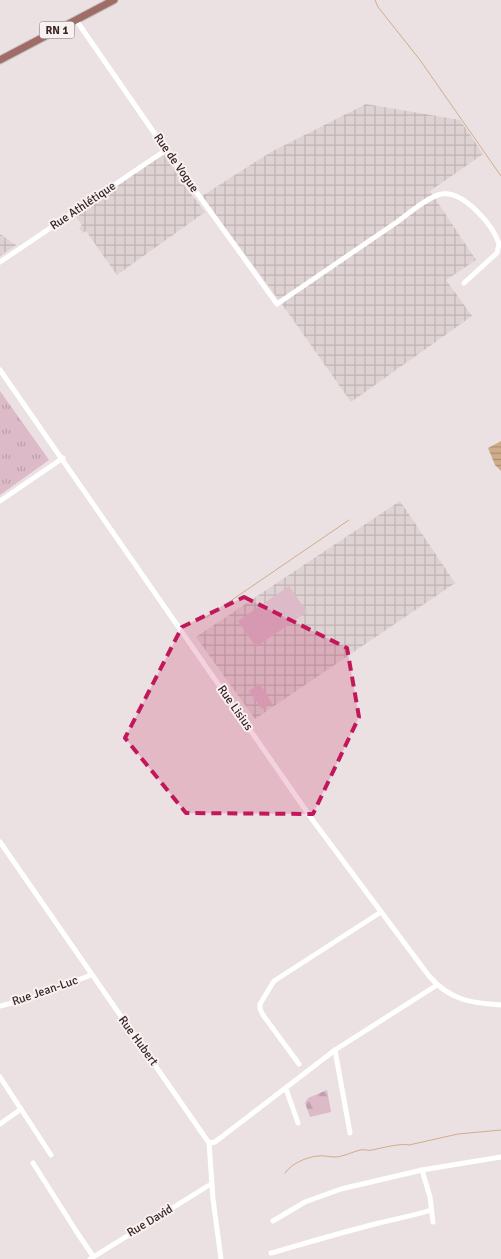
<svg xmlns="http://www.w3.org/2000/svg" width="501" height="1259" viewBox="0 0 501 1259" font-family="Signika,sans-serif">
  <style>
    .industrial { fill: url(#industrial-grid) }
    .grass { fill: url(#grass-tufts) }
    .forest { fill: url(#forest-firs) }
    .pitch { fill: #dcbac7 }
    .water { fill: url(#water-rules) }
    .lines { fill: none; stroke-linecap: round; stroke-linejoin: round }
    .stream { stroke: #cfad8a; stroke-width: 1 }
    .major-casing { stroke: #c4bdbd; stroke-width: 9 }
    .minor { stroke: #fff; stroke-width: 5 }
    .major { stroke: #9f6c66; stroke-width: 7 }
    .marked { fill: #c2185b; fill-opacity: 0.2; stroke: #c2185b; stroke-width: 4; stroke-dasharray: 10 6; stroke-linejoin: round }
    .labels { text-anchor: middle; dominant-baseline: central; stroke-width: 4; stroke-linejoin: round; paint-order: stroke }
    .shield { fill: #f8f1f2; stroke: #746260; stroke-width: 1 }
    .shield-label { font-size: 11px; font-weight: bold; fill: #3b2422 }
    .street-label { font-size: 12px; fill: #3b2422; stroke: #f8f1f2 }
  </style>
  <defs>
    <pattern id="industrial-grid" width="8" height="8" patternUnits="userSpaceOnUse" patternTransform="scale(1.25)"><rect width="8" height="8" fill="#dfd2d3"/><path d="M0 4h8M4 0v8" fill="none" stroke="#c0b4b5"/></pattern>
    <pattern id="grass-tufts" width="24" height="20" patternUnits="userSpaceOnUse" patternTransform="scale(1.25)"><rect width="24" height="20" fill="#dcbac7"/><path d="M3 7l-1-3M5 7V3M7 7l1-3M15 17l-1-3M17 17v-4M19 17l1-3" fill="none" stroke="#bea0ab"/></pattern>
    <pattern id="forest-firs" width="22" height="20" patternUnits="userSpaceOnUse" patternTransform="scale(1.25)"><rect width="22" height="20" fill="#dcbac7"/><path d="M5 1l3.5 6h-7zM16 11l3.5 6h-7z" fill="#bea0ab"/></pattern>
    <pattern id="water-rules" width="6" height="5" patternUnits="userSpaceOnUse" patternTransform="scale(1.25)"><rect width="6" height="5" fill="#cfad8a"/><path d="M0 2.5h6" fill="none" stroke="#a98d70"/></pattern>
  </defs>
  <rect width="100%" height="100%" fill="#ebe1e2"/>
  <g class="industrial">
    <polygon points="366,104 460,120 483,154 430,191 476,260 446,280 472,316 351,402 284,307 202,196 271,152"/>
    <polygon points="160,155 165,156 177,173 177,176 205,212 117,275 86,231 83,233 79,228 82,225 74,214"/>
    <polygon points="0,234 16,245 0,256"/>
    <polygon points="400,501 455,583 255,719 196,637"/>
  </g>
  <polygon class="grass" points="0,391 49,460 0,495"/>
  <polygon class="forest" points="327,1090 331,1112 310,1117 305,1103 308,1098"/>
  <g class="pitch">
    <polygon points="289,586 307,612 256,647 238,621"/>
    <polygon points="260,684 272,703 262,709 249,691"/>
  </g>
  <polygon class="water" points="501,441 501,471 495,465 488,448"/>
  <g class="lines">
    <g class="stream">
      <polyline points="375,0 378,7 420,60 501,176"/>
      <polyline points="207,617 349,520"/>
      <path d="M285,1173C292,1163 307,1157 318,1156C324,1155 329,1157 334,1157C343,1157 352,1152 360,1150C364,1149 368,1151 372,1150C382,1148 400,1143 409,1145L458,1134L501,1130"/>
    </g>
    <defs>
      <polyline id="major" points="0,60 114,0"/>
    </defs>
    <use href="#major" class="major-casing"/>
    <g class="minor">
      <path d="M76,20L166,150L277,304C317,277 357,249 397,222C408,214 430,195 442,194C464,191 493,225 499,244L497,253L464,283"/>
      <polyline points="0,262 166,150"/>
      <path d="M0,370L314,822L429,976C450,1000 470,1003 501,1005"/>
      <polyline points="0,501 63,458"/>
      <polyline points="0,842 209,1143 213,1199 221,1259"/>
      <polyline points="0,1006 32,998 91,975"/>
      <polyline points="335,1050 350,1133"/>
      <polyline points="299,1064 263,1015 260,1009 260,1004 274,981 381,912"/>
      <polyline points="0,1077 51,1155"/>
      <polyline points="286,1089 298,1123"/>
      <polyline points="0,1124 21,1109"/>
      <polyline points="209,1143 215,1142 335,1050 437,985"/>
      <polyline points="33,1163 78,1234 93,1256"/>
      <polyline points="422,1170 430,1197 433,1222"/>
      <polyline points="273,1221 305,1202 341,1189 422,1170 501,1157"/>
      <path d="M271,1253C306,1243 340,1233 375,1224C394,1219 413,1216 431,1210"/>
      <polyline points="90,1259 211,1184"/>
    </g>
    <use href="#major" class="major"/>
  </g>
  <path class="marked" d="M244,597L347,648L359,717L313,814L186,813L125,738L182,627Z"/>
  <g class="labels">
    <rect class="shield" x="39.5" y="21.5" width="35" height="17" rx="4"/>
    <g class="shield-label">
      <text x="57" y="30">RN 1</text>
    </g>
    <g class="street-label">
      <text transform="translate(176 163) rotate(55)">Rue de Vogue</text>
      <text transform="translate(83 206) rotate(-34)">Rue Athlétique</text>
      <text transform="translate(235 708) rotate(55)">Rue Lisius</text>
      <text transform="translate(45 991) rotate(-19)">Rue Jean-Luc</text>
      <text transform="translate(138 1041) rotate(54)">Rue Hubert</text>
      <text transform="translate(150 1221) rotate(-31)">Rue David</text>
    </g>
  </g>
</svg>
